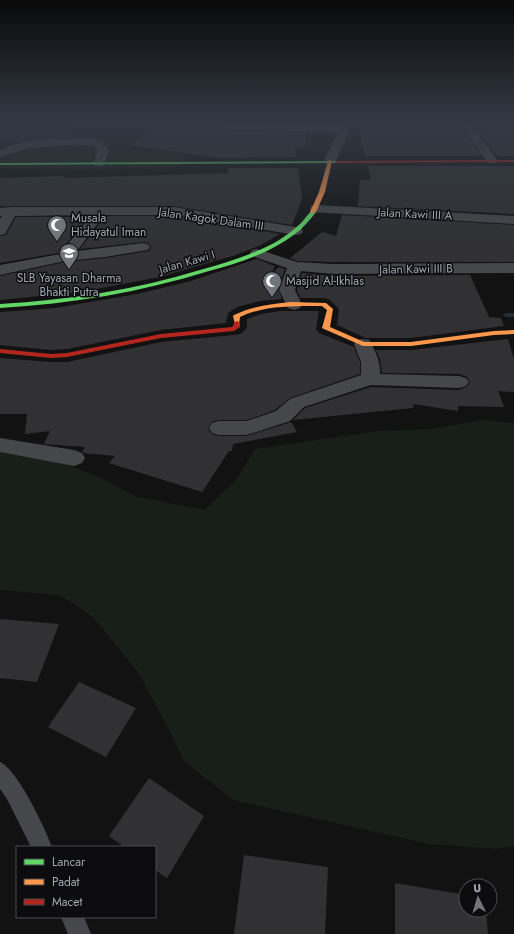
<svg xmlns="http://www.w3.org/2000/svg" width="514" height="934" viewBox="0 0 514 934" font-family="Jost,sans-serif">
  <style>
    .built { fill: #1c1c1e }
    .green { fill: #181f19 }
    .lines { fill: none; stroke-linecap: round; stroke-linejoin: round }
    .stream { fill: #252e34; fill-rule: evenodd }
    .building { fill: #313133 }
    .lane { fill: #46474b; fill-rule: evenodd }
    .street { fill: #46474b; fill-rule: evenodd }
    .fast { fill: #63d668; fill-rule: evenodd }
    .slow { fill: #ff974d; fill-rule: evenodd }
    .jam { fill: #b3261e; fill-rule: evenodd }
    .labels { text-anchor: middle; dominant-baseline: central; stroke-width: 3; stroke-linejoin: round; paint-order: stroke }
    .far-street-label { font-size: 12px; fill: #a2a8b4; stroke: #0c0c0e }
    .far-poi-label { font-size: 12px; fill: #a2a8b4; stroke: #0c0c0e; text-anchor: start }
  </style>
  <rect width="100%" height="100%" fill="#121212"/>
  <polygon class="built" points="0,122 61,122 76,125 74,139 0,146"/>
  <g class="green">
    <path d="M94,134V136L124,140C124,143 125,146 128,148C134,152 169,150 179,151L185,158L183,164L178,167L95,169L0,168V151L20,152L43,144L80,141L83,137Z"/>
    <polygon points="482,420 514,423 514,846 496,849 429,844 233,800 184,761 164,720 138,672 93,617 60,595 0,590 0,451 62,463 97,476 137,497 205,510 235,481 255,449 378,431 432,429"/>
  </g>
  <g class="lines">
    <polygon class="stream" points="514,313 514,317 506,317 503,315 506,313"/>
  </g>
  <g class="building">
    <polygon points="168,122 211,122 213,125 235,132 306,133 306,147 295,147 296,157 220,158 129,145 155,129 166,131"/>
    <polygon points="357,122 465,122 464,131 482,156 365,156"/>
    <polygon points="479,122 514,122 514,156 497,156 476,130"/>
    <polygon points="368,166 514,166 514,214 358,206 360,180 371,180"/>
    <polygon points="228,168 298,168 302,199 292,225 174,206 0,206 0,178 65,176 64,178 228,173"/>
    <polygon points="342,215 514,225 514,262 333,262 297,261 290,258 322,232 336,236"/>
    <polygon points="105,216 174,216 280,234 261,245 236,255 160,277 81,292 0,300 0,276 65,262 105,258 149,251 151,248 149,243 143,242 80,249"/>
    <polygon points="16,217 88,217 59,253 0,263 0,236 6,235"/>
    <polygon points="257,259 275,266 272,273 279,267 285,269 278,289 282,299 260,301 237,307 228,313 226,323 161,330 67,349 51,350 0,345 0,312 55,308 137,294 191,281"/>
    <polygon points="302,273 333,276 470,275 489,317 501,318 504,326 411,338 366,338 337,325 339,309 330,300 324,298 300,298 297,290"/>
    <polygon points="280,311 319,311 316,329 319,333 354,347 360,362 360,374 290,398 275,410 259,416 246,420 219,420 212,422 208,429 212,434 219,436 246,436 291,422 297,432 233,444 232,451 229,451 202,492 109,463 115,456 84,453 82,452 85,447 44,444 50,431 25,434 27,414 0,414 0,358 51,362 67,362 161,342 234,335 241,334 247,328 247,319 261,314"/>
    <polygon points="508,339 514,359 514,392 498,391 504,407 458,406 458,411 413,404 413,408 293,420 305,408 371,387 459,390 466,387 470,383 467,377 459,374 382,373 380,360 376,350 411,350"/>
    <polygon points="0,619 59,624 37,682 0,678"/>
    <polygon points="79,682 136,708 106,757 48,727"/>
    <polygon points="149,778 204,816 167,878 155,870 155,847 124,847 109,836"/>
    <polygon points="244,855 328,867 325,934 234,934"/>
    <polygon points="395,883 466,895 466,910 486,910 488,934 395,934"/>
  </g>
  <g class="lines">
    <g class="lane">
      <path d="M0,762C18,770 45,828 52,847H31L7,799L0,789Z"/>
      <polygon points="61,917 84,917 91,934 68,934"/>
    </g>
    <g class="street">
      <polygon points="212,122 341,126 343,122 353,122 336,161 334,163 326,163 324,161 338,132 235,130 213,124"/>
      <polygon points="467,122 478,122 475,126 475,130 498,161 496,163 488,163 465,130 465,125"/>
      <path d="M59,139H94L103,142L109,151L103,166H95L93,164L98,151L94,146L88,145L49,146L29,148L0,157V150C19,141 39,139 59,139Z"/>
      <polygon points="316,205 514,216 514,224 311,212 310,209 311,206"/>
      <polygon points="11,207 174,207 296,227 301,228 303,231 301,234 296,235 174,215 104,215 77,251 143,243 148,244 150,247 148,250 105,257 65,261 0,275 0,265 60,254 91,215 15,216 5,234 0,235 0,219 2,216 0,216 0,208"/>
      <polygon points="257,249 297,262 333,264 514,263 514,273 333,274 301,271 295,290 302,305 300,308 294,310 288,308 279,290 287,268 252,256 250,253 252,250"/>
      <path d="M363,339L369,340C375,349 381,363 380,374L459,376L466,378L469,382L466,386L459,388L371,385L304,407L290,421L253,433L246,435H219L212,433L209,428L212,423L219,421H246L259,417L276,411L290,399L361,375V362L354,344L357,340Z"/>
      <polygon points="0,438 74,450 82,453 85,458 82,463 74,466 0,452"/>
    </g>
    <g class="fast">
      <polygon points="339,161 337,163 0,165 0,163"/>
      <path d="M313,210L316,212C310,220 303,228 295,234C270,253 239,263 209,271C141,292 71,304 0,308V304C68,300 135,290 200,270C222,264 245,257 266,247C279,241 290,233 301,223C305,219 308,213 313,210Z"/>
    </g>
    <g class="slow">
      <polygon points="330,160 332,161 325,192 316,212 311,213 310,212 319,192 328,161"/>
      <path d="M291,302L326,303L333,309L330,327L364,342H411L494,331L514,330V334L494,335L411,346H363L324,329L322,328L327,310L322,306C295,306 265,305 240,317L239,324H235L233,316L234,315C252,306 271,304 291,302Z"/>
    </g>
    <g class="jam">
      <polygon points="514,160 514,162 337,163 335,162 337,161"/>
      <polygon points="237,321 240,323 240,327 234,331 161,338 67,357 51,358 0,353 0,349 51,354 67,353 161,334 232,327 235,322"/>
    </g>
  </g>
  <linearGradient id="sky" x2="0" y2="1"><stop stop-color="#0a0a0a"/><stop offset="0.48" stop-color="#333944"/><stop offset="1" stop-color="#333944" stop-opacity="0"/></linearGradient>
  <rect width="514" height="253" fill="url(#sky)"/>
  <defs>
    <symbol id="mosque-pin" viewBox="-11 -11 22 30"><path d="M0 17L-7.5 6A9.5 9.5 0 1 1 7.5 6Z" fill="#70747b" stroke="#0c0c0e"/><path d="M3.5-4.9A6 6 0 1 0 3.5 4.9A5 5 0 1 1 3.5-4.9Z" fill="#fff"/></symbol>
    <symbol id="school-pin" viewBox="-11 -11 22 30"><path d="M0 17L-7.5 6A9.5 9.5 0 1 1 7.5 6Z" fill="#70747b" stroke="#0c0c0e"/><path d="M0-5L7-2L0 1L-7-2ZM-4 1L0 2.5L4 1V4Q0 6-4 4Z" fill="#fff"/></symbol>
  </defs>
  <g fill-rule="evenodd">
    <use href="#mosque-pin" x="46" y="214" width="22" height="30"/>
    <use href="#school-pin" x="58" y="242" width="22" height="30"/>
    <use href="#mosque-pin" x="261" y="270" width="22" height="30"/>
  </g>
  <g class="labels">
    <g class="far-street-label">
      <text transform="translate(415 214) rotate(3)">Jalan Kawi III A</text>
      <text transform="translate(211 219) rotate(8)">Jalan Kagok Dalam III</text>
      <text transform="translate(187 262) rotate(-16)">Jalan Kawi I</text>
      <text transform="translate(416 269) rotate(-1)">Jalan Kawi III B</text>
    </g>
    <g class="far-poi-label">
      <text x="71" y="218">Musala<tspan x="71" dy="14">Hidayatul Iman</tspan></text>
      <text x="69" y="278" text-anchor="middle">SLB Yayasan Dharma<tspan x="69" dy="14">Bhakti Putra</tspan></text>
      <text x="286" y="281">Masjid Al-Ikhlas</text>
    </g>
  </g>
  <rect x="16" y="846" width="140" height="72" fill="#0c0c0e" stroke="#484a50"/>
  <rect x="24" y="859" width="20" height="6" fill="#63d668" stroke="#484a50"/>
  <text x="52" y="866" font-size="12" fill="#a2a8b4">Lancar</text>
  <rect x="24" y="879" width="20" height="6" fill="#ff974d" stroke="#484a50"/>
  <text x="52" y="886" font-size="12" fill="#a2a8b4">Padat</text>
  <rect x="24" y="899" width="20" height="6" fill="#b3261e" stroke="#484a50"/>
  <text x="52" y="906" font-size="12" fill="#a2a8b4">Macet</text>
  <g transform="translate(478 898) rotate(355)"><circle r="19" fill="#0c0c0e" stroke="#484a50"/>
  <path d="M0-3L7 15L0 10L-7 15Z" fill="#70747b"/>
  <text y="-6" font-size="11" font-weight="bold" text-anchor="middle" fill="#a2a8b4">U</text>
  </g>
</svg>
